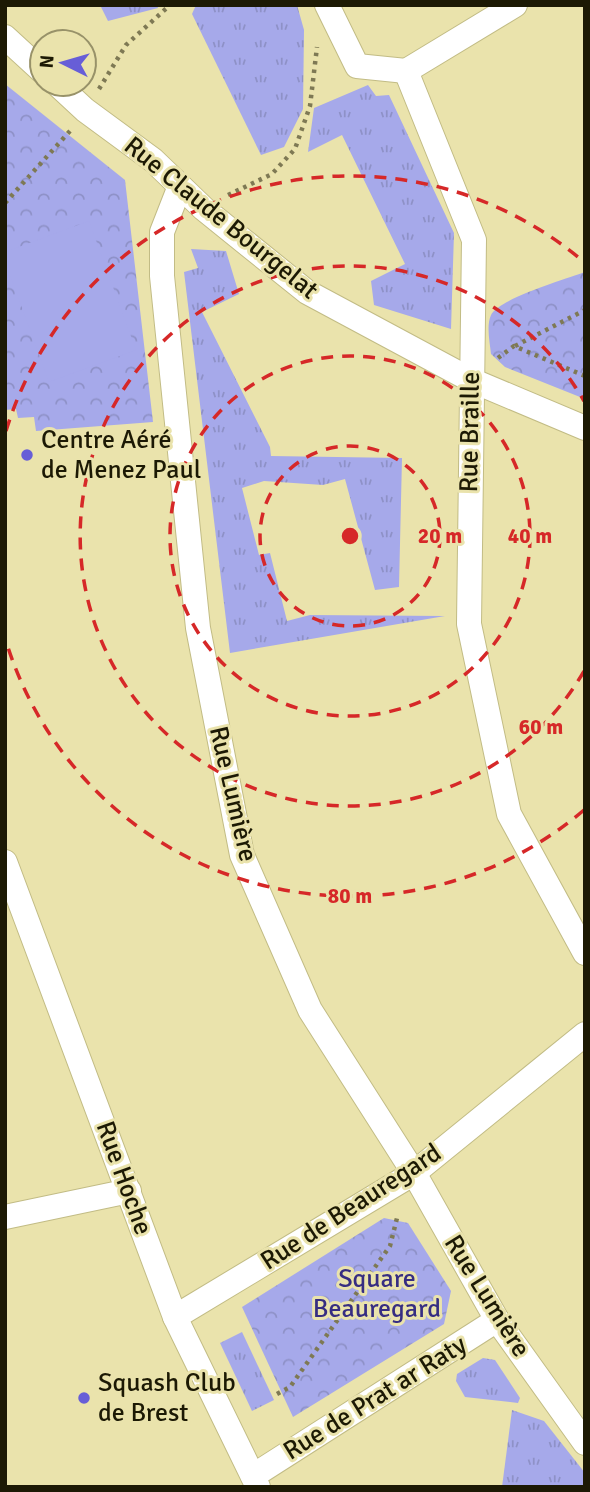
<svg xmlns="http://www.w3.org/2000/svg" width="590" height="1492" viewBox="0 0 590 1492" font-family="Signika,sans-serif">
  <style>
    .grass { fill: url(#grass-tufts) }
    .forest { fill: url(#forest-crowns) }
    .pitch { fill: #a6a9ea }
    .lines { fill: none; stroke-linecap: round; stroke-linejoin: round }
    .street-casing { stroke: #c2bc85; stroke-width: 26 }
    .path { stroke: #7e7954; stroke-width: 4.5; stroke-dasharray: 3.5 5; stroke-linecap: butt }
    .street { stroke: #fff; stroke-width: 24 }
    .ring { fill: none; stroke: #d62828; stroke-width: 3.5; stroke-dasharray: 12 9 }
    .poi-dot { fill: #675ed7; stroke: #eae3ac; stroke-width: 2.5 }
    .labels { text-anchor: middle; dominant-baseline: central; stroke-width: 6; stroke-linejoin: round; paint-order: stroke }
    .street-label { font-size: 26px; fill: #1c1904; stroke: #eae3ac }
    .poi-label { font-size: 26px; fill: #1c1904; stroke: #eae3ac; text-anchor: start }
    .park-label { font-size: 26px; fill: #362d82; stroke: #eae3ac }
    .centre { fill: #d62828; stroke: #eae3ac; stroke-width: 3.5 }
    .ring-label { font-size: 21px; text-anchor: middle; font-weight: bold; fill: #d62828; stroke: #eae3ac; stroke-width: 6; stroke-linejoin: round; paint-order: stroke }
  </style>
  <defs>
    <pattern id="grass-tufts" width="24" height="20" patternUnits="userSpaceOnUse" patternTransform="scale(1.75)"><rect width="24" height="20" fill="#a6a9ea"/><path d="M3 7l-1-3M5 7V3M7 7l1-3M15 17l-1-3M17 17v-4M19 17l1-3" fill="none" stroke="#8e91c7"/></pattern>
    <pattern id="forest-crowns" width="20" height="18" patternUnits="userSpaceOnUse" patternTransform="scale(1.75)"><rect width="20" height="18" fill="#a6a9ea"/><path d="M2 6a3 3 0 1 1 6 0M12 15a3 3 0 1 1 6 0" fill="none" stroke="#8e91c7"/></pattern>
  </defs>
  <rect width="100%" height="100%" fill="#eae3ac"/>
  <g class="grass">
    <polygon points="100,5 157,5 158,8 108,21"/>
    <polygon points="196,5 297,5 304,30 303,109 284,147 261,155 192,14"/>
    <polygon points="368,85 376,96 389,95 454,233 451,329 374,305 371,281 405,264 342,135 308,152 314,108"/>
    <polygon points="191,249 226,251 239,294 202,312 270,447 271,456 402,458 399,587 375,590 345,479 323,485 264,481 242,488 259,555 270,553 287,621 310,615 445,616 230,653 184,272 198,268"/>
    <polygon points="242,1332 274,1400 252,1411 220,1343"/>
    <polygon points="483,1358 495,1360 520,1398 518,1403 465,1397 456,1381 457,1374"/>
    <polygon points="512,1410 544,1421 585,1473 585,1487 502,1487"/>
  </g>
  <g class="forest">
    <polygon points="5,84 125,180 153,422 36,431 34,417 18,418 16,409 5,410"/>
    <path d="M585,272V399L505,367L491,354C490,343 486,326 491,315C498,299 566,279 585,272Z"/>
    <polygon points="384,1218 408,1223 451,1291 444,1324 293,1417 242,1307"/>
  </g>
  <polygon class="pitch" points="89,221 136,350 49,382 5,261 5,252"/>
  <g class="lines">
    <defs>
      <g id="street">
        <polyline points="327,5 357,66 406,71"/>
        <polyline points="515,5 406,71 474,240 469,624 509,814 585,953"/>
        <polyline points="5,37 42,71"/>
        <polyline points="57,84 85,110 153,160 204,209 307,292 471,380 585,428"/>
        <polyline points="180,186 162,232 162,276 198,628 242,855 310,1010 414,1173 497,1320 585,1443"/>
        <polyline points="5,862 175,1317 258,1487"/>
        <polyline points="5,1217 129,1191"/>
        <polyline points="175,1317 414,1173 585,1034"/>
        <polyline points="253,1476 497,1320"/>
      </g>
    </defs>
    <use href="#street" class="street-casing"/>
    <g class="path">
      <polyline points="99,89 126,45 170,5"/>
      <polyline points="228,195 272,174 295,149 310,106 317,47"/>
      <polyline points="5,203 70,131"/>
      <polyline points="515,346 585,310"/>
      <polyline points="498,358 514,346 585,376"/>
      <polyline points="277,1394 290,1387 390,1246 398,1214"/>
    </g>
    <use href="#street" class="street"/>
  </g>
  <g class="ring">
    <circle cx="350" cy="536" r="90"/>
    <circle cx="350" cy="536" r="180"/>
    <path d="M584 671A270 270 0 1 1 584 401"/>
    <path d="M584 810A360 360 0 0 1 6 641M6 431A360 360 0 0 1 584 262"/>
  </g>
  <g class="poi-dot">
    <circle cx="27" cy="455" r="7"/>
    <circle cx="84" cy="1398" r="7"/>
  </g>
  <g class="labels">
    <g class="street-label">
      <text transform="translate(221 218) rotate(39)">Rue Claude Bourgelat</text>
      <text transform="translate(470 432) rotate(-89)">Rue Braille</text>
      <text transform="translate(233 794) rotate(77)">Rue Lumière</text>
      <text transform="translate(124 1178) rotate(70)">Rue Hoche</text>
      <text transform="translate(351 1207) rotate(-33)">Rue de Beauregard</text>
      <text transform="translate(487 1296) rotate(58)">Rue Lumière</text>
      <text transform="translate(375 1398) rotate(-32)">Rue de Prat ar Raty</text>
    </g>
    <g class="poi-label">
      <text x="41" y="440">Centre Aéré<tspan x="41" dy="30">de Menez Paul</tspan></text>
      <text x="98" y="1383">Squash Club<tspan x="98" dy="30">de Brest</tspan></text>
    </g>
    <g class="park-label">
      <text x="377" y="1279">Square<tspan x="377" dy="30">Beauregard</tspan></text>
    </g>
  </g>
  <circle cx="350" cy="536" r="10" class="centre"/>
  <g class="ring-label">
    <text x="440" y="543">20 m</text>
    <text x="530" y="543">40 m</text>
    <text x="541" y="734">60 m</text>
    <text x="350" y="903">80 m</text>
  </g>
  <rect width="590" height="1492" fill="none" stroke="#1c1904" stroke-width="14"/>
  <g transform="translate(63 63) rotate(275)"><circle r="33" fill="#eae3ac" stroke="#989269" stroke-width="2"/>
  <path d="M0-5L12 26L0 18L-12 26Z" fill="#675ed7"/>
  <text y="-10" font-size="19" font-weight="bold" text-anchor="middle" fill="#1c1904">N</text>
  </g>
</svg>
